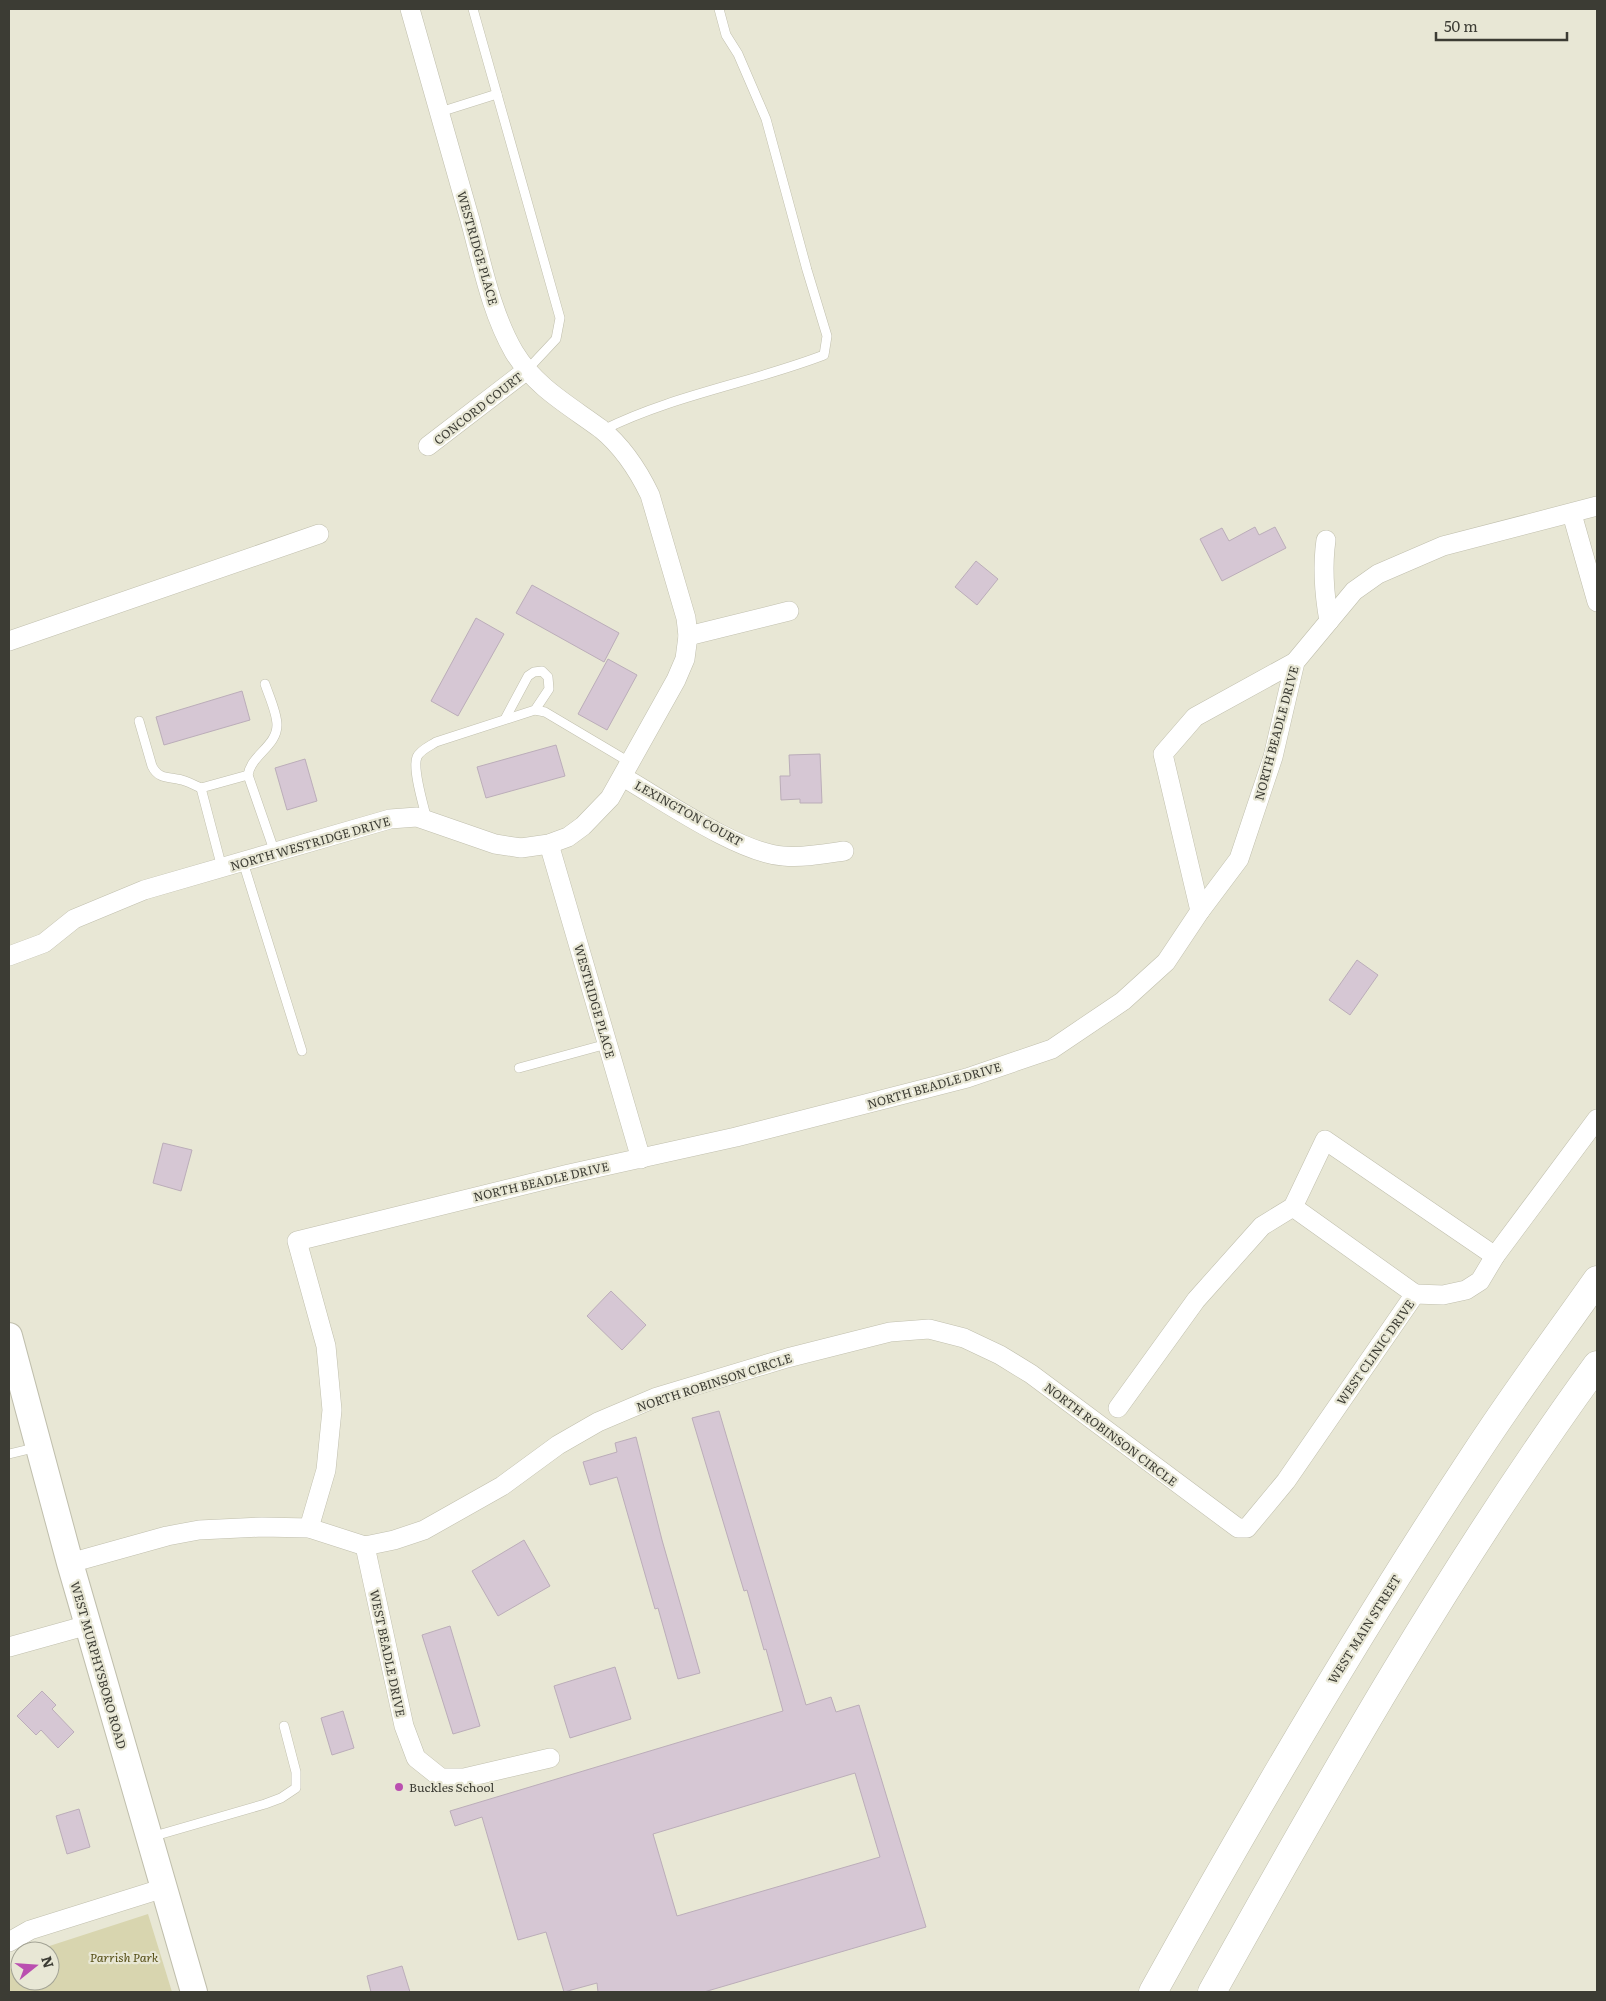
<svg xmlns="http://www.w3.org/2000/svg" width="1606" height="2001" viewBox="0 0 1606 2001" font-family="Literata,serif">
  <style>
    .green { fill: #d8d5af }
    .building { fill: #d6c7d4; stroke: #bbadb9; fill-rule: evenodd }
    .lines { fill: none; stroke-linecap: round; stroke-linejoin: round }
    .lane-casing { stroke: #c0bfad; stroke-width: 10 }
    .street-casing { stroke: #c0bfad; stroke-width: 20 }
    .secondary-casing { stroke: #c0bfad; stroke-width: 28 }
    .highway-casing { stroke: #c0bfad; stroke-width: 29 }
    .lane { stroke: #fff; stroke-width: 9 }
    .street { stroke: #fff; stroke-width: 19 }
    .secondary { stroke: #fff; stroke-width: 26 }
    .highway { stroke: #fff; stroke-width: 28 }
    .poi-dot { fill: #ba4fb0; stroke: #e8e7d5; stroke-width: 2 }
    .labels { text-anchor: middle; dominant-baseline: central; stroke-width: 4.5; stroke-linejoin: round; paint-order: stroke }
    .street-label { font-size: 12px; fill: #3c3c34; stroke: #e8e7d5 }
    .poi-label { font-size: 12px; fill: #3c3c34; stroke: #e8e7d5; text-anchor: start }
    .park-label { font-size: 12px; font-style: italic; fill: #534c13; stroke: #e8e7d5 }
  </style>
  <rect width="100%" height="100%" fill="#e8e7d5"/>
  <polygon class="green" points="148,1914 172,1992 9,1992 9,1970 20,1961 20,1981 50,1981 50,1951 34,1951"/>
  <g class="building">
    <polygon points="1255,527 1259,535 1275,527 1286,548 1222,581 1200,539 1222,528 1229,541"/>
    <polygon points="976,561 998,579 977,605 955,587"/>
    <polygon points="532,585 619,633 604,662 516,613"/>
    <polygon points="476,618 504,634 458,716 431,701"/>
    <polygon points="608,659 637,675 607,730 578,714"/>
    <polygon points="242,691 250,720 164,745 156,717"/>
    <polygon points="556,745 565,776 486,798 477,767"/>
    <polygon points="820,754 822,803 800,803 800,799 781,800 780,776 790,776 789,755"/>
    <polygon points="305,759 317,801 287,810 275,768"/>
    <polygon points="1357,960 1378,975 1350,1015 1329,1000"/>
    <polygon points="163,1143 192,1150 181,1191 153,1183"/>
    <polygon points="611,1291 646,1325 622,1350 587,1316"/>
    <path d="M719,1411L806,1705L831,1697L836,1712L859,1705L926,1927L704,1992H598L597,1983L564,1992L546,1932L518,1940L482,1817L455,1826L450,1811L783,1711L766,1649L764,1650L747,1590L744,1591L692,1418ZM855,1773L880,1857L677,1916L653,1834Z"/>
    <polygon points="636,1437 662,1540 700,1673 678,1679 658,1608 655,1609 617,1477 590,1485 583,1462 617,1452 615,1443"/>
    <polygon points="524,1540 550,1586 498,1616 472,1571"/>
    <polygon points="450,1626 480,1726 453,1734 422,1635"/>
    <polygon points="615,1667 631,1719 570,1738 554,1686"/>
    <polygon points="42,1691 56,1705 52,1709 74,1732 58,1748 41,1730 36,1735 17,1716"/>
    <polygon points="343,1711 354,1748 332,1755 321,1718"/>
    <polygon points="79,1809 90,1847 67,1854 56,1816"/>
    <polygon points="402,1966 410,1992 371,1992 367,1976"/>
  </g>
  <g class="lines">
    <defs>
      <g id="lane">
        <polyline points="473,9 560,318 556,339 527,370"/>
        <polyline points="440,112 497,94"/>
        <path d="M603,430C673,395 751,383 824,355L827,336L807,270L766,119L738,54L726,35L719,9"/>
        <path d="M265,684C269,696 277,713 277,725C277,746 251,755 248,775L275,853"/>
        <polyline points="505,719 528,676 534,672 542,671 548,677 549,689 535,710"/>
        <path d="M139,721L152,766C159,781 172,776 185,781C191,783 196,786 201,788L248,775"/>
        <polyline points="201,788 222,868"/>
        <path d="M427,820C424,807 412,769 417,757C420,750 430,746 436,742L535,710L545,712L631,763"/>
        <polyline points="243,862 302,1051"/>
        <polyline points="519,1068 607,1044"/>
        <polyline points="9,1454 38,1447"/>
        <polyline points="151,1837 265,1804 281,1798 296,1788 296,1772 284,1726"/>
      </g>
      <g id="street">
        <polyline points="428,446 527,370"/>
        <polyline points="1572,514 1597,602"/>
        <path d="M1326,540C1322,568 1324,593 1329,621"/>
        <polyline points="688,636 789,611"/>
        <polyline points="9,641 319,534"/>
        <path d="M623,777C663,800 739,853 783,856C803,858 824,854 844,851"/>
        <polyline points="549,844 641,1159"/>
        <polyline points="1200,911 1163,754 1195,717 1295,662"/>
        <path d="M9,956L44,943L74,919L144,890L390,819L417,817L495,844L521,848L549,844L568,837L583,826L610,798L676,680L685,659L688,636L686,618L650,495C638,470 623,447 601,429C570,406 535,387 514,352C491,312 482,264 470,220C450,149 430,79 410,9"/>
        <polyline points="1293,1207 1415,1294"/>
        <polyline points="1415,1294 1443,1295 1466,1290 1480,1281 1495,1256 1597,1119"/>
        <polyline points="1118,1408 1196,1300 1262,1226 1293,1207 1325,1140 1495,1256"/>
        <polyline points="309,1528 326,1470 332,1410 326,1346 297,1241 569,1174 736,1137 967,1078 1052,1049 1123,1001 1166,962 1200,911 1239,859 1273,757 1295,662 1354,591 1378,574 1443,546 1597,506"/>
        <polyline points="365,1546 404,1726 416,1758 441,1778 464,1778 550,1758"/>
        <polyline points="70,1563 167,1536 199,1530 262,1527 309,1528 365,1546 394,1540 424,1530 502,1486 558,1445 598,1422 657,1397 787,1358 890,1332 929,1329 964,1338 1000,1355 1031,1374 1238,1528 1247,1528 1286,1481 1415,1294"/>
        <polyline points="9,1647 88,1625"/>
        <polyline points="9,1942 30,1930 164,1888"/>
      </g>
      <polyline id="secondary" points="9,1336 70,1563 194,1992"/>
      <g id="highway">
        <path d="M1153,1992C1254,1810 1359,1630 1474,1456C1513,1396 1556,1338 1597,1280"/>
        <path d="M1212,1992C1331,1778 1453,1563 1597,1365"/>
      </g>
    </defs>
    <use href="#lane" class="lane-casing"/>
    <use href="#street" class="street-casing"/>
    <use href="#secondary" class="secondary-casing"/>
    <use href="#highway" class="highway-casing"/>
    <use href="#lane" class="lane"/>
    <use href="#street" class="street"/>
    <use href="#secondary" class="secondary"/>
    <use href="#highway" class="highway"/>
  </g>
  <circle class="poi-dot" cx="399" cy="1787" r="5"/>
  <g class="labels">
    <g class="street-label">
      <text transform="translate(478 248) rotate(74)">WESTRIDGE PLACE</text>
      <text transform="translate(478 408) rotate(-38)">CONCORD COURT</text>
      <text transform="translate(1276 733) rotate(-75)">NORTH BEADLE DRIVE</text>
      <text transform="translate(689 813) rotate(29)">LEXINGTON COURT</text>
      <text transform="translate(310 843) rotate(-16)">NORTH WESTRIDGE DRIVE</text>
      <text transform="translate(595 1001) rotate(74)">WESTRIDGE PLACE</text>
      <text transform="translate(934 1085) rotate(-16)">NORTH BEADLE DRIVE</text>
      <text transform="translate(541 1181) rotate(-13)">NORTH BEADLE DRIVE</text>
      <text transform="translate(1375 1352) rotate(-55)">WEST CLINIC DRIVE</text>
      <text transform="translate(714 1382) rotate(-18)">NORTH ROBINSON CIRCLE</text>
      <text transform="translate(1111 1434) rotate(37)">NORTH ROBINSON CIRCLE</text>
      <text transform="translate(1364 1629) rotate(-58)">WEST MAIN STREET</text>
      <text transform="translate(388 1653) rotate(78)">WEST BEADLE DRIVE</text>
      <text transform="translate(99 1665) rotate(74)">WEST MURPHYSBORO ROAD</text>
    </g>
    <g class="poi-label">
      <text x="409" y="1787">Buckles School</text>
    </g>
    <g class="park-label">
      <text x="124" y="1957">Parrish Park</text>
    </g>
  </g>
  <rect width="1606" height="2001" fill="none" stroke="#3c3c34" stroke-width="20"/>
  <g transform="translate(35 1966) rotate(73)"><circle r="24" fill="#e8e7d5" stroke="#a3a395"/>
  <path d="M0-4L9 19L0 12L-9 19Z" fill="#ba4fb0"/>
  <text y="-8" font-size="14" font-weight="bold" text-anchor="middle" fill="#3c3c34">N</text>
  </g>
  <path d="M1436 32v8h131v-8" fill="none" stroke="#3c3c34" stroke-width="2.5"/>
  <text x="1444" y="32" font-size="15" fill="#3c3c34" stroke="#e8e7d5" stroke-width="4" paint-order="stroke">50 m</text>
</svg>
